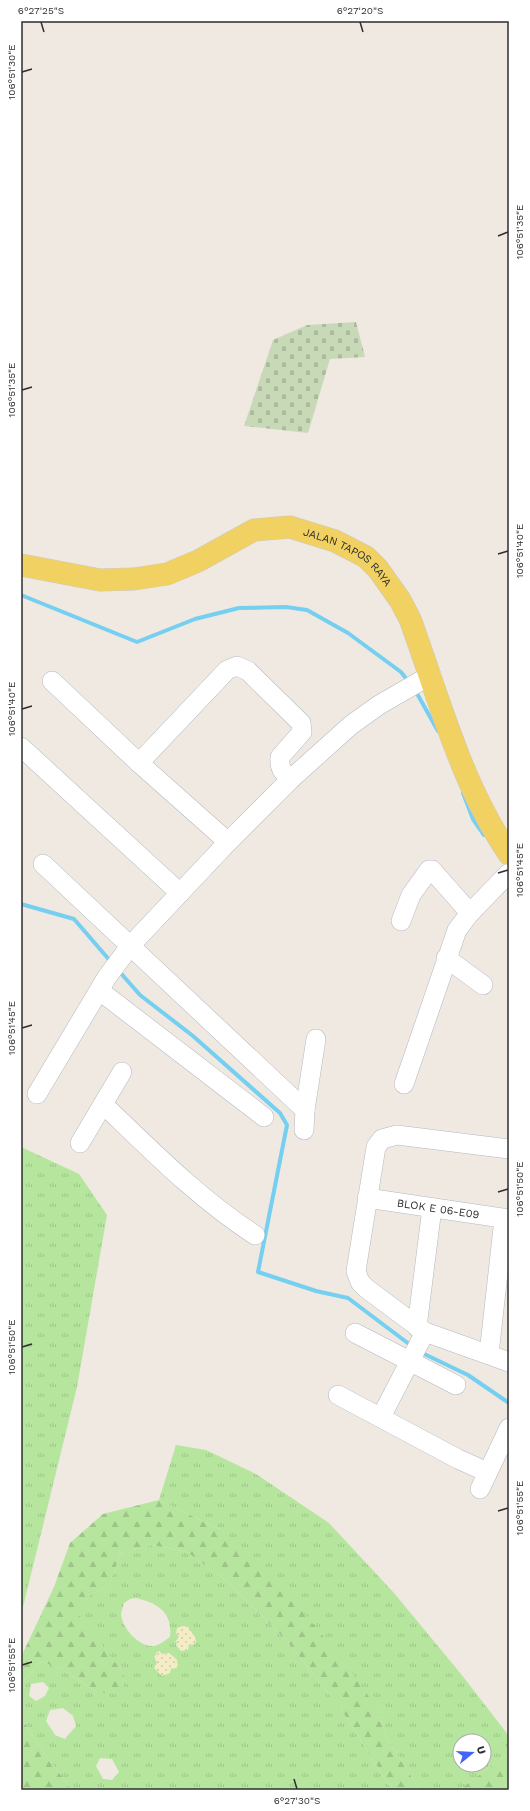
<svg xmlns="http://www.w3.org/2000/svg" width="530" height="1811" viewBox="0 0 530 1811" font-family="'Work Sans',sans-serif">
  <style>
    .grass { fill: url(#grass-tufts); fill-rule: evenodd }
    .forest { fill: url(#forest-firs) }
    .sand { fill: url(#sand-dots) }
    .cemetery { fill: url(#cemetery-stones) }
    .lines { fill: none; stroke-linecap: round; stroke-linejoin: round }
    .stream { stroke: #75cff0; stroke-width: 4 }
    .minor-casing { stroke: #b4b7c1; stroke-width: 20 }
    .major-casing { stroke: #c9c9c9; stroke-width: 23 }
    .minor { stroke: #fff; stroke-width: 19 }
    .major { stroke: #f2d163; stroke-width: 22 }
    .ticks { fill: none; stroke: #2e2e2e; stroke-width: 1.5 }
    .labels { text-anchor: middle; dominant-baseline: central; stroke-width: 3.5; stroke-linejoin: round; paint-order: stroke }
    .street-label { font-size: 11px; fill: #2e2e2e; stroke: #fff }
    .neatline { fill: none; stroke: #2e2e2e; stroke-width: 1.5 }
    .ticks-label { font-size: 10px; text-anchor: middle; fill: #2e2e2e }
  </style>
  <defs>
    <pattern id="grass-tufts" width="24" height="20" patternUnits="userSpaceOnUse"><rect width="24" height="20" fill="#b6e59e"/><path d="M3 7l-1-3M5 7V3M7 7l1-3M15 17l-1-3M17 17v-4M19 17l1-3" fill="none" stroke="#9dc588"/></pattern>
    <pattern id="forest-firs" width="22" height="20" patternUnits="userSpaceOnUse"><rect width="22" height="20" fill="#b6e59e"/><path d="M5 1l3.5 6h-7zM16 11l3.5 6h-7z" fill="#9dc588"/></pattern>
    <pattern id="sand-dots" width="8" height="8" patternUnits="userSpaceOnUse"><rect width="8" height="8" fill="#f3ecc5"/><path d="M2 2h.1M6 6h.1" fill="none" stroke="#d1cbaa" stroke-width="1.8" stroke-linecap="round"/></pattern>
    <pattern id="cemetery-stones" width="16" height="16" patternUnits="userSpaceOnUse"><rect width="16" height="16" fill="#c8d9b8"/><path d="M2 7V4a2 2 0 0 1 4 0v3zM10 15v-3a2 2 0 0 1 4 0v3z" fill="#acbb9e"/></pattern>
  </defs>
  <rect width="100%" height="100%" fill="#efe9e1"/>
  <g class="grass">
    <polygon points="21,1147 79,1174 107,1215 77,1387 21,1615"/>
    <path d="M176,1445L206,1450L256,1474L329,1523L394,1593L461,1674L509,1736V1753L459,1790H420L387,1738L378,1710L221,1530L159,1500ZM460,1741H484V1765H460Z"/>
    <path d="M152,1545L187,1552L227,1581L287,1641L341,1709L392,1790H72L38,1745L21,1717V1686L40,1661L61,1669L97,1692L124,1674L76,1612L90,1595L108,1587L121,1553ZM136,1598C157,1603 173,1612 170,1637C165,1640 159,1646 153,1646C139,1647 123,1629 121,1615C121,1612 123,1607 124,1603L130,1599ZM190,1632L195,1637L189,1644L175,1642L179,1637ZM159,1651L162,1654L169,1653L177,1660L171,1667L157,1663L156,1653ZM43,1682L49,1688L45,1696L36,1701L29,1696L31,1684ZM63,1708L73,1716L76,1726L65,1739L55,1735L46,1721L50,1710ZM100,1758L112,1759L119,1772L112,1780L103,1779L96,1766Z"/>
  </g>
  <g class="forest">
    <polygon points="159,1500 221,1530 277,1582 341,1657 378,1710 387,1738 420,1790 392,1790 341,1709 287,1641 227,1581 187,1552 152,1545 121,1553 108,1587 90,1595 77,1612 124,1674 124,1695 97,1692 61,1669 40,1661 21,1686 21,1657 54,1587 70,1543 103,1514"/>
    <polygon points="21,1717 38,1745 72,1790 21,1790"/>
    <polygon points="509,1753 509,1790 459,1790"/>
  </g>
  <g class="sand">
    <polygon points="183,1626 187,1626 195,1637 196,1643 192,1645 189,1644 188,1650 181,1651 176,1645 179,1637 176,1633 177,1628"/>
    <polygon points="159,1651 162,1654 169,1653 177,1660 178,1667 173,1669 171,1668 170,1673 162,1676 154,1668 157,1663 154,1657"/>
  </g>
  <polygon class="cemetery" points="356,322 365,357 330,359 308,433 244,426 273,340 307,325"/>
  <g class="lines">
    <g class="stream">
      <polyline points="21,595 137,642 195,619 239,608 286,607 307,610 348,633 401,672 408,681"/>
      <polyline points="415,690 438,731"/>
      <polyline points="463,793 473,819 484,835"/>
      <polyline points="21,904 74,919 112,963"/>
      <polyline points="118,970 140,995 193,1036 280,1113 287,1125 258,1272 316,1291 348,1298 413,1347"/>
      <polyline points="420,1352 468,1375 509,1403"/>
    </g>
    <defs>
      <g id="minor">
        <polyline points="52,681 139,763 228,842"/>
        <polyline points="21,747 180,893"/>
        <path d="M139,763L227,670L237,666L248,671L301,723L302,732L280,757C279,768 282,772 291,779"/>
        <polyline points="43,864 305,1110 304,1130"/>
        <polyline points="401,921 411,895 429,870 432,870 470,913"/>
        <polyline points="446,958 483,985"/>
        <polyline points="100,991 264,1117"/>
        <polyline points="404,1084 457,930 470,913 509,873"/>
        <polyline points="37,1094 107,977 131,945 228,842 291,779 351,725 379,705 431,675"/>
        <path d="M103,1104C151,1150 199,1199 255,1235"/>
        <polyline points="305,1110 316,1039"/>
        <polyline points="80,1143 122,1072"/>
        <polyline points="509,1149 397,1135 382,1139 376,1147 356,1271 360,1282 367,1289 425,1332 509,1362"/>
        <path id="s1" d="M367,1198L509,1219"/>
        <polyline points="417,1327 432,1208"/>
        <polyline points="355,1333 456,1385"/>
        <polyline points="489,1354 504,1219"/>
        <polyline points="338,1395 458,1459 487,1472"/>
        <polyline points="381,1417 425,1332"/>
        <polyline points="480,1489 509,1428"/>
      </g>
      <g id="major">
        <path id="s2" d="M21,565L100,580L134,579L167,574L198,561L254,530L290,527L335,541L366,557L378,569L400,600L410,619C439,698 461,784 509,854"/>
      </g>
    </defs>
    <use href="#minor" class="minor-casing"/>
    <use href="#major" class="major-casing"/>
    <use href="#minor" class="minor"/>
    <use href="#major" class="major"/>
  </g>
  <path class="ticks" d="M41,22L44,32M360,22L363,32M22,72L32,69M498,236L508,232M22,390L32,387M498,554L508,551M22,709L32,706M498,873L508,870M22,1028L32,1025M498,1192L508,1189M22,1347L32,1344M498,1511L508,1508M22,1665L32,1662M294,1779L297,1789"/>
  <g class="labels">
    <g class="street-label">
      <text stroke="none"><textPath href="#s2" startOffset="348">JALAN TAPOS RAYA</textPath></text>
      <text stroke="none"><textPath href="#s1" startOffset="72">BLOK E 06-E09</textPath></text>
    </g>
  </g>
  <rect width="530" height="1811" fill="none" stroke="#ffffff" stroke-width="44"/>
  <g transform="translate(472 1753) rotate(72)"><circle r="19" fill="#ffffff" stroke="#ababab"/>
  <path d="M0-3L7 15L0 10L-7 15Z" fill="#4264fb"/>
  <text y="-6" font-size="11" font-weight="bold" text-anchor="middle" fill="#2e2e2e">U</text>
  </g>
  <rect x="22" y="22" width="486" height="1767" class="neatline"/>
  <g class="ticks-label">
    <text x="41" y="14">6°27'25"S</text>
    <text x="360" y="14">6°27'20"S</text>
    <text transform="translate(11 72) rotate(-90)" y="4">106°51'30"E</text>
    <text transform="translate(519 232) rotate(-90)" y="4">106°51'35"E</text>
    <text transform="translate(11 390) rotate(-90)" y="4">106°51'35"E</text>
    <text transform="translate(519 551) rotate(-90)" y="4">106°51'40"E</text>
    <text transform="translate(11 709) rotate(-90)" y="4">106°51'40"E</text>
    <text transform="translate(519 870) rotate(-90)" y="4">106°51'45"E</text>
    <text transform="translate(11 1028) rotate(-90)" y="4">106°51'45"E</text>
    <text transform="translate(519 1189) rotate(-90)" y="4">106°51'50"E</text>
    <text transform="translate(11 1347) rotate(-90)" y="4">106°51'50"E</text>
    <text transform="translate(519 1508) rotate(-90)" y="4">106°51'55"E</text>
    <text transform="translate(11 1665) rotate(-90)" y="4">106°51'55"E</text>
    <text x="297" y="1804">6°27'30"S</text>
  </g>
</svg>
